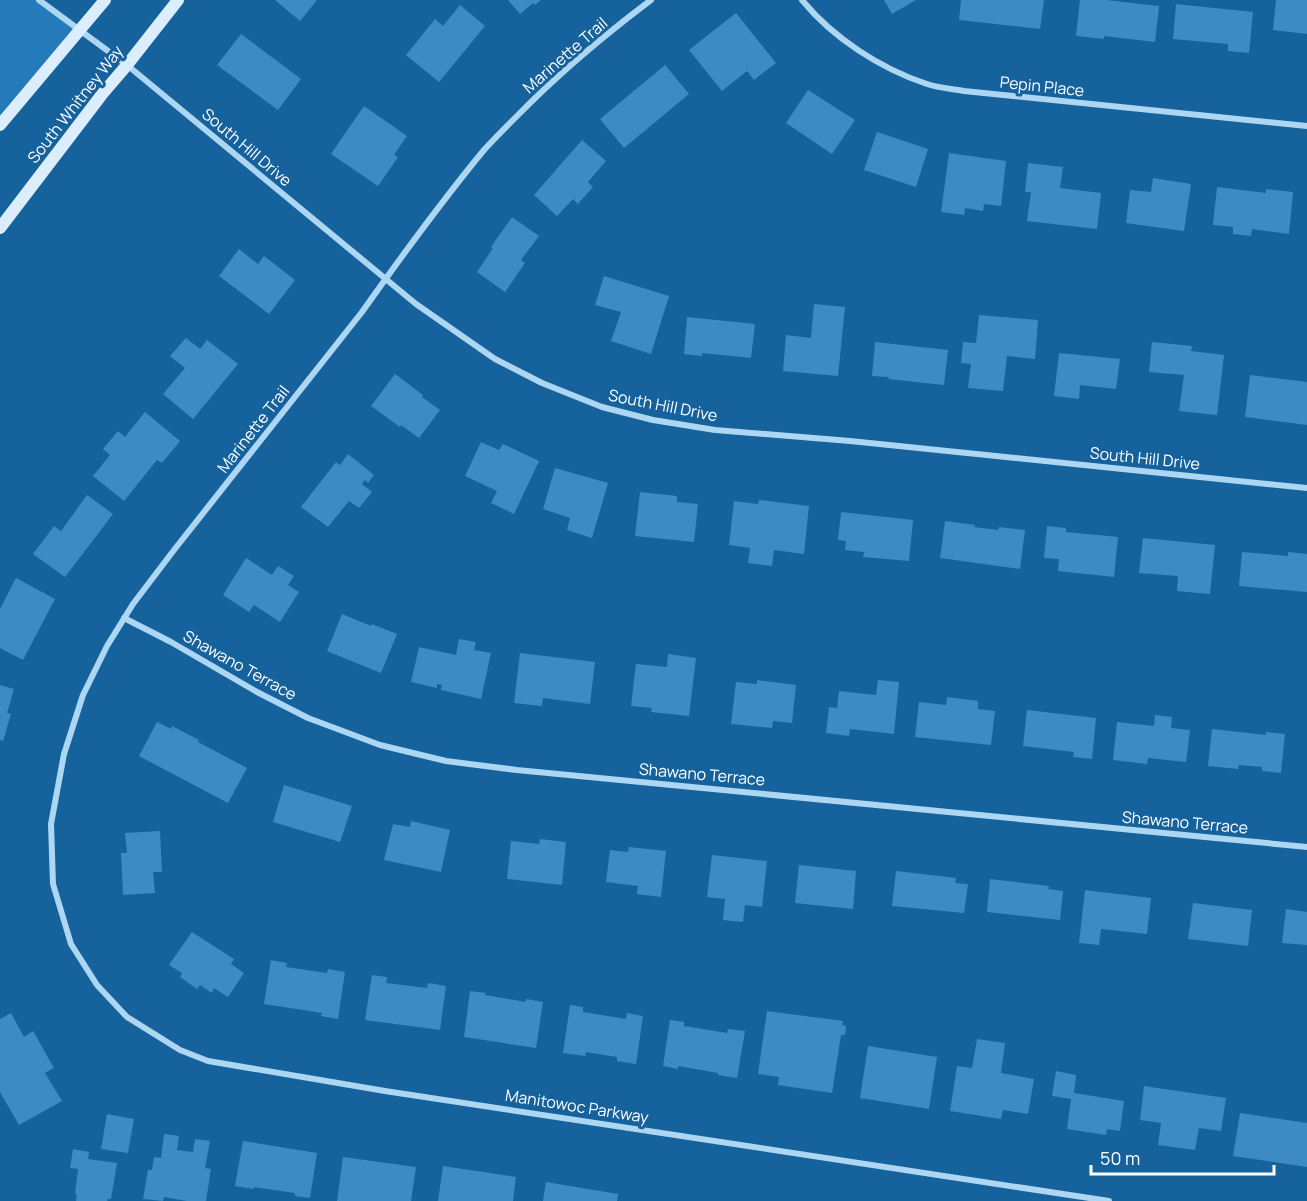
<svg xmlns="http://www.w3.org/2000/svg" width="1307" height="1201" viewBox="0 0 1307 1201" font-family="Manrope,sans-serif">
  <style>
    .green { fill: #257bba }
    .building { fill: #3e8bc4 }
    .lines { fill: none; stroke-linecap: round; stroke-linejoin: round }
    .street { stroke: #add6f3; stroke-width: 6 }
    .secondary { stroke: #dceefd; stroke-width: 12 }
    .labels { text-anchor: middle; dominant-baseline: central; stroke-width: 6; stroke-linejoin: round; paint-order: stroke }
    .street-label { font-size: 16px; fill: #fff; stroke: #15629d }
  </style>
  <rect width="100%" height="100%" fill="#15629d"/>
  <polygon class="green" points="0,0 39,0 81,30 0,125"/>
  <g class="building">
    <polygon points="275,0 317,0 300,21"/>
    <polygon points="508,0 541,0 535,5 533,3 520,14"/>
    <polygon points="884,0 916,0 892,14"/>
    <polygon points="961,0 1044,0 1040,29 959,20"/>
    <polygon points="1080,0 1106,0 1159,6 1155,42 1104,36 1104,39 1076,36"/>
    <polygon points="1276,0 1307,0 1307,34 1273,30"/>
    <polygon points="1176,4 1253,12 1249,53 1228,51 1228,44 1173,39"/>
    <polygon points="460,5 485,26 439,82 406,55 435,19 443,26"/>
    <polygon points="736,13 776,63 754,80 747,71 722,91 689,50"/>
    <polygon points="241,34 301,79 278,110 217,65"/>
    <polygon points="665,65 689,94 624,148 600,119"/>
    <polygon points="808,90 855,120 832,154 786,123"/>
    <polygon points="364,106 407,136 394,155 398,157 378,186 331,154"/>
    <polygon points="877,132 928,149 916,187 864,170"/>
    <polygon points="582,140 606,161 588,182 593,187 578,204 573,199 557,216 534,195"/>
    <polygon points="949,153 1006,161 1001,206 984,204 983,211 965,208 964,215 941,212"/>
    <polygon points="1028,163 1063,167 1060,188 1101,193 1097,229 1027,221 1031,192 1025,192"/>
    <polygon points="1153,178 1191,184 1184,231 1126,223 1130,190 1151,192"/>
    <polygon points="1217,187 1266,193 1266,189 1293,192 1289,234 1252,229 1251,236 1233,234 1233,227 1213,225"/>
    <polygon points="512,217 539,236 521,260 525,263 505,292 477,272 493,248 491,247"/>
    <polygon points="239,249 258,264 264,256 295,280 269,314 219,276"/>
    <polygon points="604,276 669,296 651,354 611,341 621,312 595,305"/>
    <polygon points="814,304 845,307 838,376 783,371 786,335 811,338"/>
    <polygon points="979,315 1038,320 1035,359 1007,356 1003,391 968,388 971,364 961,363 963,342 976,343"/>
    <polygon points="687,317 755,324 751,358 702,353 702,356 684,354"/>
    <polygon points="186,338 200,349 207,340 238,364 193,419 163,394 185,368 170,356"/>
    <polygon points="875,342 948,350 944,385 888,379 889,377 872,376"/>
    <polygon points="1152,342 1192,346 1191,351 1224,355 1217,415 1179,411 1184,375 1149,372"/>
    <polygon points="1059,353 1120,359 1116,389 1080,385 1079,399 1054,396"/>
    <polygon points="395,374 423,395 422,397 440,410 419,438 401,425 400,427 371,406"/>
    <polygon points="1250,375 1307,382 1307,425 1245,417"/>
    <polygon points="145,412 180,441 162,463 157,460 124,501 93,476 110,455 103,449 118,431 125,437"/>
    <polygon points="481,442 499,450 503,444 539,461 514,514 491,503 497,491 465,476"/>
    <polygon points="348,454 374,475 368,483 365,480 362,484 372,492 359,508 349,501 328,527 301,507 336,462 340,465"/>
    <polygon points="555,468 608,483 592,538 567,530 570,518 543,509"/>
    <polygon points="640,492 677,496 677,502 698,504 694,542 635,536"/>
    <polygon points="87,495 113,514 65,577 33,554 54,526 61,531"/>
    <polygon points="759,500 809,506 804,554 774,550 772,566 748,563 750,548 729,545 734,501 758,504"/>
    <polygon points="841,512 913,520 909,561 863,557 864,552 845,550 846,541 838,540"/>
    <polygon points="945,521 975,525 974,527 998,530 999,527 1025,530 1020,569 940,558"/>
    <polygon points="1047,526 1066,528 1066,532 1118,537 1114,577 1058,571 1059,559 1044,558"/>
    <polygon points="1143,538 1215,545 1210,594 1177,591 1178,576 1139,573"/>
    <polygon points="1242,552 1288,556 1288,552 1307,554 1307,592 1239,586"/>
    <polygon points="246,558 272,575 278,566 294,576 288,585 299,592 280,622 254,605 249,612 223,595"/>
    <polygon points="16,578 55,599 23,660 0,648 0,609"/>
    <polygon points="342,614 371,626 372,624 397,634 381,673 327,651"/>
    <polygon points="459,639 476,642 474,650 491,653 481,699 441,690 442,685 437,684 437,688 411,682 419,647 456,655"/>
    <polygon points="520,653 595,662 590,704 543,698 542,706 514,703"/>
    <polygon points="668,654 696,658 689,716 651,712 652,708 631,706 636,664 667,667"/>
    <polygon points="757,680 796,685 792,723 773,721 772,728 731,724 736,682 757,684"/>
    <polygon points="878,680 899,682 894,734 850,729 849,736 826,733 829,707 837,708 839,691 876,695"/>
    <polygon points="0,685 14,689 7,713 11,714 3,741 0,740"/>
    <polygon points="947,697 978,701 978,709 995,711 991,745 915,737 919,702 946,705"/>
    <polygon points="1027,710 1096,718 1092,759 1073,757 1074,752 1023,746"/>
    <polygon points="1155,715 1172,717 1171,728 1190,730 1186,762 1148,758 1147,764 1113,760 1117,722 1154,726"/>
    <polygon points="157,722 171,729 172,726 199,740 198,742 247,768 228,803 139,756"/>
    <polygon points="1212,729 1266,735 1266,732 1285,734 1281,773 1262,771 1262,767 1239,765 1238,769 1208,766"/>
    <polygon points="284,785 352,806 340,842 273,822"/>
    <polygon points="411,821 450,830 441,872 384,860 393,824 410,827"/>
    <polygon points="160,831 162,872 153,872 155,893 123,895 121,853 127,853 125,833"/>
    <polygon points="540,839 566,842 562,885 507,879 511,841 539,844"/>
    <polygon points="629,847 666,851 661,897 637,894 638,886 606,882 610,850 628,852"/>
    <polygon points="712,855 767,861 762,907 745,905 743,922 723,920 725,899 707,897"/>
    <polygon points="799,865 856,871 853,909 795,903"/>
    <polygon points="896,871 956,878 955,883 968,884 964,913 892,906"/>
    <polygon points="990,879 1049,886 1048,889 1063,891 1060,920 987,912"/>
    <polygon points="1085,890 1151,898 1147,934 1101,929 1099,945 1079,943"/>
    <polygon points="1193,903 1252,910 1248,946 1188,939"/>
    <polygon points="1286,909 1307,912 1307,945 1282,943"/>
    <polygon points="192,932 234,959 231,964 244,973 228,997 214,988 212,993 200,985 197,989 180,977 182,973 169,965"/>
    <polygon points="271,960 287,963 286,967 327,973 328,969 345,972 338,1019 321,1016 322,1013 264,1004"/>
    <polygon points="372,975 387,977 386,983 427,988 428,983 446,986 440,1030 365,1020"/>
    <polygon points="470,991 486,993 485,995 526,1002 526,999 543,1002 536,1048 464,1037"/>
    <polygon points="570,1005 583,1007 583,1012 626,1019 627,1013 643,1016 636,1064 617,1061 617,1057 586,1052 585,1056 563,1053"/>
    <polygon points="767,1011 843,1021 842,1025 846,1026 845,1035 841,1035 832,1093 778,1085 779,1077 758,1074"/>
    <polygon points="11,1013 24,1037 33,1031 54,1068 45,1073 62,1101 19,1125 0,1092 0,1019"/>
    <polygon points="670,1020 684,1022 684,1026 727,1033 728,1029 745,1031 737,1078 718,1075 718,1073 678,1066 678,1069 663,1066"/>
    <polygon points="977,1039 1005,1043 1001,1073 1034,1079 1028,1114 1003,1110 1001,1119 950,1111 957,1066 972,1068"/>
    <polygon points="868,1046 937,1057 929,1109 860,1098"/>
    <polygon points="1056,1071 1076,1075 1074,1093 1124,1101 1120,1131 1107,1129 1106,1135 1067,1129 1071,1099 1052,1096"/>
    <polygon points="1144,1086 1226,1098 1221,1131 1199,1128 1195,1150 1158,1145 1161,1123 1140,1120"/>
    <polygon points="1240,1113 1307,1123 1307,1167 1233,1156"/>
    <polygon points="107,1114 134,1119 128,1153 101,1149"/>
    <polygon points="164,1134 179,1136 177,1150 193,1152 195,1139 210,1141 205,1168 211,1169 206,1201 187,1201 164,1197 163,1201 143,1199 148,1170 152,1170 154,1157 161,1158"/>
    <polygon points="243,1141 317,1153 310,1198 295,1196 295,1193 254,1187 254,1189 235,1186"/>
    <polygon points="73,1149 89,1152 88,1159 117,1163 111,1199 108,1199 107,1201 76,1201 77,1194 75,1194 78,1169 70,1168"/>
    <polygon points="343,1157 416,1167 411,1201 337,1201"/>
    <polygon points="443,1166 516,1177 513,1201 438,1201"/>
    <polygon points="546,1182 618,1194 617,1201 543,1201"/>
  </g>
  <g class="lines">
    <g class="street">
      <polyline points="39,0 127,65 416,304 495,359 542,383 602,407 653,420 715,430 850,441 1307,488"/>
      <path d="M651,0C603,36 558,74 516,117C505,128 494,139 484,150C441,202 401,257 362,312L174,550L133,604L107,646L83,695L64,754L51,824L53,884L71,944L97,985L127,1017L180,1050L208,1061L385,1091L1109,1201"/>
      <path d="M802,0C833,38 881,69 927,84C939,88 952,89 964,91L1307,126"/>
      <polyline points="124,618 171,642 257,692 308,718 380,745 446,761 517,770 1307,847"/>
    </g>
    <g class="secondary">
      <polyline points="0,125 105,0"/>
      <polyline points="0,228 103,93 127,65 178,0"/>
    </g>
  </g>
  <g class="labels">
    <g class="street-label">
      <text transform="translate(565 55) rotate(-41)">Marinette Trail</text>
      <text transform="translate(1042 86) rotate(6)">Pepin Place</text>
      <text transform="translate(75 104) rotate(-52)">South Whitney Way</text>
      <text transform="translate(247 147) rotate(40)">South Hill Drive</text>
      <text transform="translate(663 405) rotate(11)">South Hill Drive</text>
      <text transform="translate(253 429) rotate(-52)">Marinette Trail</text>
      <text transform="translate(1145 458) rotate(6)">South Hill Drive</text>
      <text transform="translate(240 665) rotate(29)">Shawano Terrace</text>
      <text transform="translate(702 774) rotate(5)">Shawano Terrace</text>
      <text transform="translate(1185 822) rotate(5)">Shawano Terrace</text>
      <text transform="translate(577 1106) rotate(9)">Manitowoc Parkway</text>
    </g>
  </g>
  <path d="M1091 1165v9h183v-9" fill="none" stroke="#ffffff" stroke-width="3"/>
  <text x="1100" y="1165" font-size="18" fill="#ffffff" stroke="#15629d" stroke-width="4.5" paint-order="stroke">50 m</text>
</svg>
